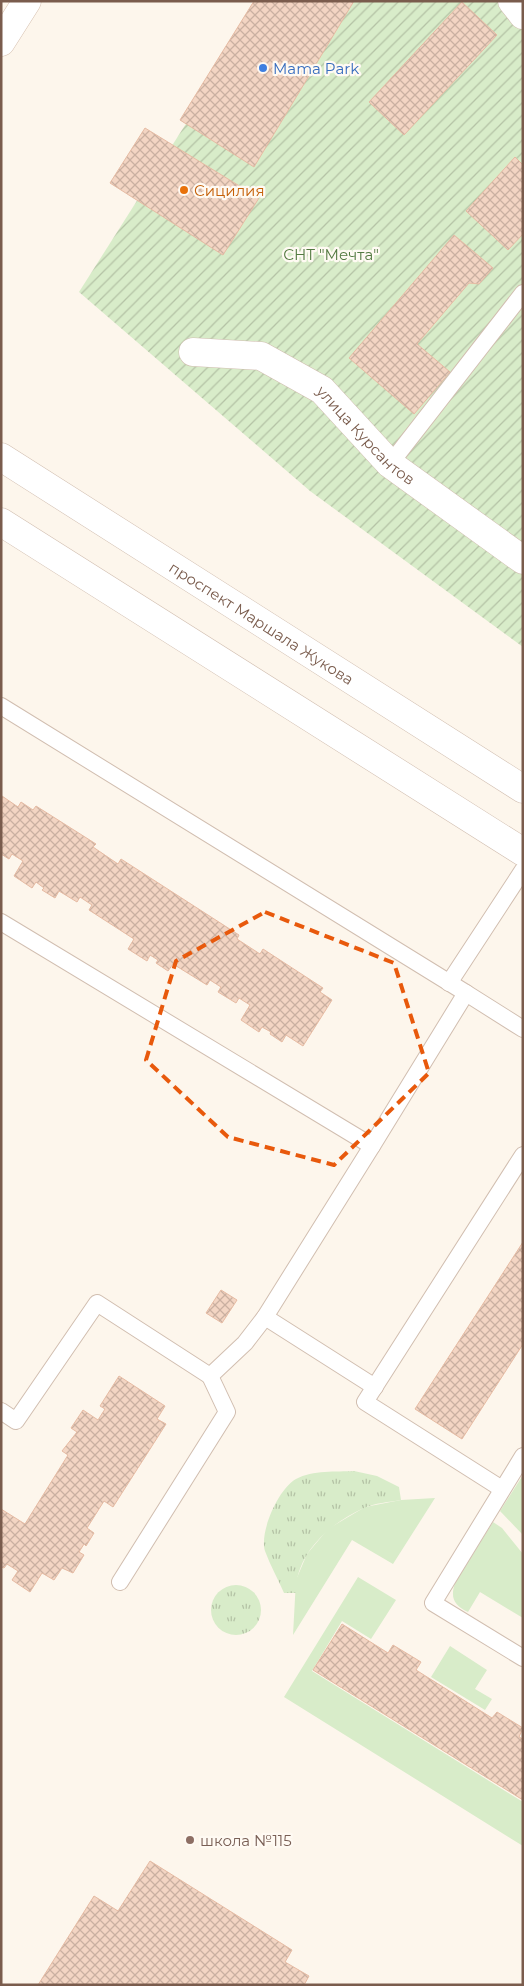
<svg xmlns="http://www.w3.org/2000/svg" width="524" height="1986" viewBox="0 0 524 1986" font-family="Montserrat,sans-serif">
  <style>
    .grass { fill: #d8ecc9 }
    .park { fill: url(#park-tufts) }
    .garden { fill: url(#garden-furrows) }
    .building { fill: url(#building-cross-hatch); stroke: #e6bba3 }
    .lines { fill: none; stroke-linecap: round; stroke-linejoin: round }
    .lane-casing { stroke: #d1beb0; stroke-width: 18 }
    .street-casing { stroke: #d1beb0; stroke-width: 29 }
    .secondary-casing { stroke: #d6c0b0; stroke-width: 29 }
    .lane { stroke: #fff; stroke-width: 16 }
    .street { stroke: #fff; stroke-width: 28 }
    .secondary { stroke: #fff; stroke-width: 28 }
    .marked { fill: none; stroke: #e8590c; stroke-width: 4; stroke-dasharray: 10 6; stroke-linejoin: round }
    .shop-dot { fill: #3f7fe0; stroke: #fffaf3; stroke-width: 2 }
    .food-dot { fill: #e8710a; stroke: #fffaf3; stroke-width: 2 }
    .education-dot { fill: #8d6e63; stroke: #fffaf3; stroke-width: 2 }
    .labels { text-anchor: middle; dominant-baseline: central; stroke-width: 4.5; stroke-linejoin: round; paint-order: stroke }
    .shop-label { font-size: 15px; fill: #366cbe; stroke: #fffaf3; text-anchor: start }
    .food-label { font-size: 15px; fill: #c56008; stroke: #fffaf3; text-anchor: start }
    .park-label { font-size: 15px; fill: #537a41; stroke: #fffaf3 }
    .street-label { font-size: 15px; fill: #7a5c4d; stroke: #fffaf3 }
    .education-label { font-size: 15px; fill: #785e54; stroke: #fffaf3; text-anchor: start }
  </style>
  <defs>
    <pattern id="park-tufts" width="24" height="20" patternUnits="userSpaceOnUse" patternTransform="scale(1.25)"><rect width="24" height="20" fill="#d8ecc9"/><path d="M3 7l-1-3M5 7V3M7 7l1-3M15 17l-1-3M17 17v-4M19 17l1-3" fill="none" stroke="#b4c2a5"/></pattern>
    <pattern id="garden-furrows" width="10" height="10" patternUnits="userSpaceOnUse" patternTransform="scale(1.25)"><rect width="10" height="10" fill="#d8ecc9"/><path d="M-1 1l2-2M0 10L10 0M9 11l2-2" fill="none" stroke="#b4c2a5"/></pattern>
    <pattern id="building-cross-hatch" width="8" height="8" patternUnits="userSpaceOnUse" patternTransform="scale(1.25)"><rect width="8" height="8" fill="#f3d5c3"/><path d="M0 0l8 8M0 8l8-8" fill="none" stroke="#cab0a1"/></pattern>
  </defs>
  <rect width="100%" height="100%" fill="#fdf6ec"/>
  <g class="grass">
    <polygon points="523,1475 523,1535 500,1511"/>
    <polygon points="435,1498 393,1564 352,1540 293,1635 296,1580 307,1554 328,1529 365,1507 401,1500"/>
    <path d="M493,1522L502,1528L523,1554V1618L480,1592L468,1612C454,1605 450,1598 455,1583Z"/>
    <polygon points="358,1577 396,1600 371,1639 342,1621 312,1671 523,1802 523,1846 284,1697"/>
    <polygon points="450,1646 487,1670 475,1689 492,1699 485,1710 431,1677"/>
  </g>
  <g class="park">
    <path d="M354,1471L377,1476L399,1487L401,1500C390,1502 374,1503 364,1508C330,1523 295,1554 296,1593H284C278,1579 270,1565 265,1551C259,1532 279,1488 296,1479C313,1470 336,1472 354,1471Z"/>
    <circle cx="236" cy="1610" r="25"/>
  </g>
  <polygon class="garden" points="264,1 523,1 523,647 310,491 79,292"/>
  <g class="building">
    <polygon points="254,1 354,1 254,167 180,120"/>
    <polygon points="462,2 497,35 404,135 369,102"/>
    <polygon points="145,128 259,198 223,255 110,183"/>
    <polygon points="515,157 523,165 523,234 508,250 466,211"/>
    <polygon points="454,235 493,268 479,284 469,283 417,344 450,372 414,414 349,358"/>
    <polygon points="2,796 18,807 21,802 33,810 36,806 96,844 93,847 118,864 121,859 239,935 237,939 260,954 263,949 323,988 320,992 332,1000 303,1046 286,1035 282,1042 270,1034 271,1032 262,1027 259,1032 241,1020 250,1005 239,998 236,1003 218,992 221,987 210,980 207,985 173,964 168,971 156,963 158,960 150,955 147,961 128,949 134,939 89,910 92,905 80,897 77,902 59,891 55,898 42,890 44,888 36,882 32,888 14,876 23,861 12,854 9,859 1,854"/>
    <polygon points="523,1242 523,1344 462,1439 415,1409"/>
    <polygon points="221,1290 237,1300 222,1323 206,1313"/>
    <polygon points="119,1376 165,1406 157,1419 166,1424 113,1507 104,1501 87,1528 94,1533 86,1546 84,1544 79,1552 84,1555 73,1573 62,1568 54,1580 42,1573 30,1592 12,1580 18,1571 7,1564 4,1568 1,1567 1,1509 25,1524 68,1455 62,1451 77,1432 71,1428 83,1410 98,1420 105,1409 100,1406"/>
    <polygon points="342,1624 388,1653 393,1645 421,1662 416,1670 492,1718 497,1712 523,1728 519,1737 523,1739 523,1800 313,1670"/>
    <polygon points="150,1861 292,1950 285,1962 309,1976 304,1985 38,1985 94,1896 118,1911"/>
  </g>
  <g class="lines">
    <defs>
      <g id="lane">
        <polyline points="390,464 523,293"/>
        <polyline points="1,706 466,993 372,1146 1,922"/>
        <polyline points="449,983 523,870"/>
        <polyline points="466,993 523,1029"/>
        <polyline points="265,1317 375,1387"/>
        <polyline points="1,1411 16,1421 97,1303 210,1376 245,1343 265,1317 372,1146"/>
        <polyline points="523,1456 433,1603 523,1658"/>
        <polyline points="502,1489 365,1402 523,1155"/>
        <polyline points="120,1582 227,1412 210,1376"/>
      </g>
      <g id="street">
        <polyline points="512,1 523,15"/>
        <path id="s1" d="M193,352L261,356L322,390L390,464L523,560"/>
        <path id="s2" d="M1,457L523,789"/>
        <polyline points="1,522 523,852"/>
      </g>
      <polyline id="secondary" points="1,42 27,1"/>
    </defs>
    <use href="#lane" class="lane-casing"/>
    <use href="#street" class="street-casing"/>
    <use href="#secondary" class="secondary-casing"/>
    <use href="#lane" class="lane"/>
    <use href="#street" class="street"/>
    <use href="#secondary" class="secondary"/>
  </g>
  <path class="marked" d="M265,912L394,963L429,1073L334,1165L228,1137L146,1060L176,961Z"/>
  <circle class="shop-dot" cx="263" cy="68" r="5"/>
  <circle class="food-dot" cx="184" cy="190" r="5"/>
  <circle class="education-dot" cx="190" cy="1840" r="5"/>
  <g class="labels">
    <g class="shop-label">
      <text x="273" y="68">Mama Park</text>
    </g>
    <g class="food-label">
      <text x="194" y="190">Сицилия</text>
    </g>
    <g class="park-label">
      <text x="331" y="254">СНТ "Мечта"</text>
    </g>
    <g class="street-label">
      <text stroke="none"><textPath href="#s1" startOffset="201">улица Курсантов</textPath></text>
      <text stroke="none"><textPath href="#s2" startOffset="309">проспект Маршала Жукова</textPath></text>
    </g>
    <g class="education-label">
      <text x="200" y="1840">школа №115</text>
    </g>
  </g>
  <rect width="524" height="1986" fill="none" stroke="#7a5c4d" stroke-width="5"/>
</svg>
